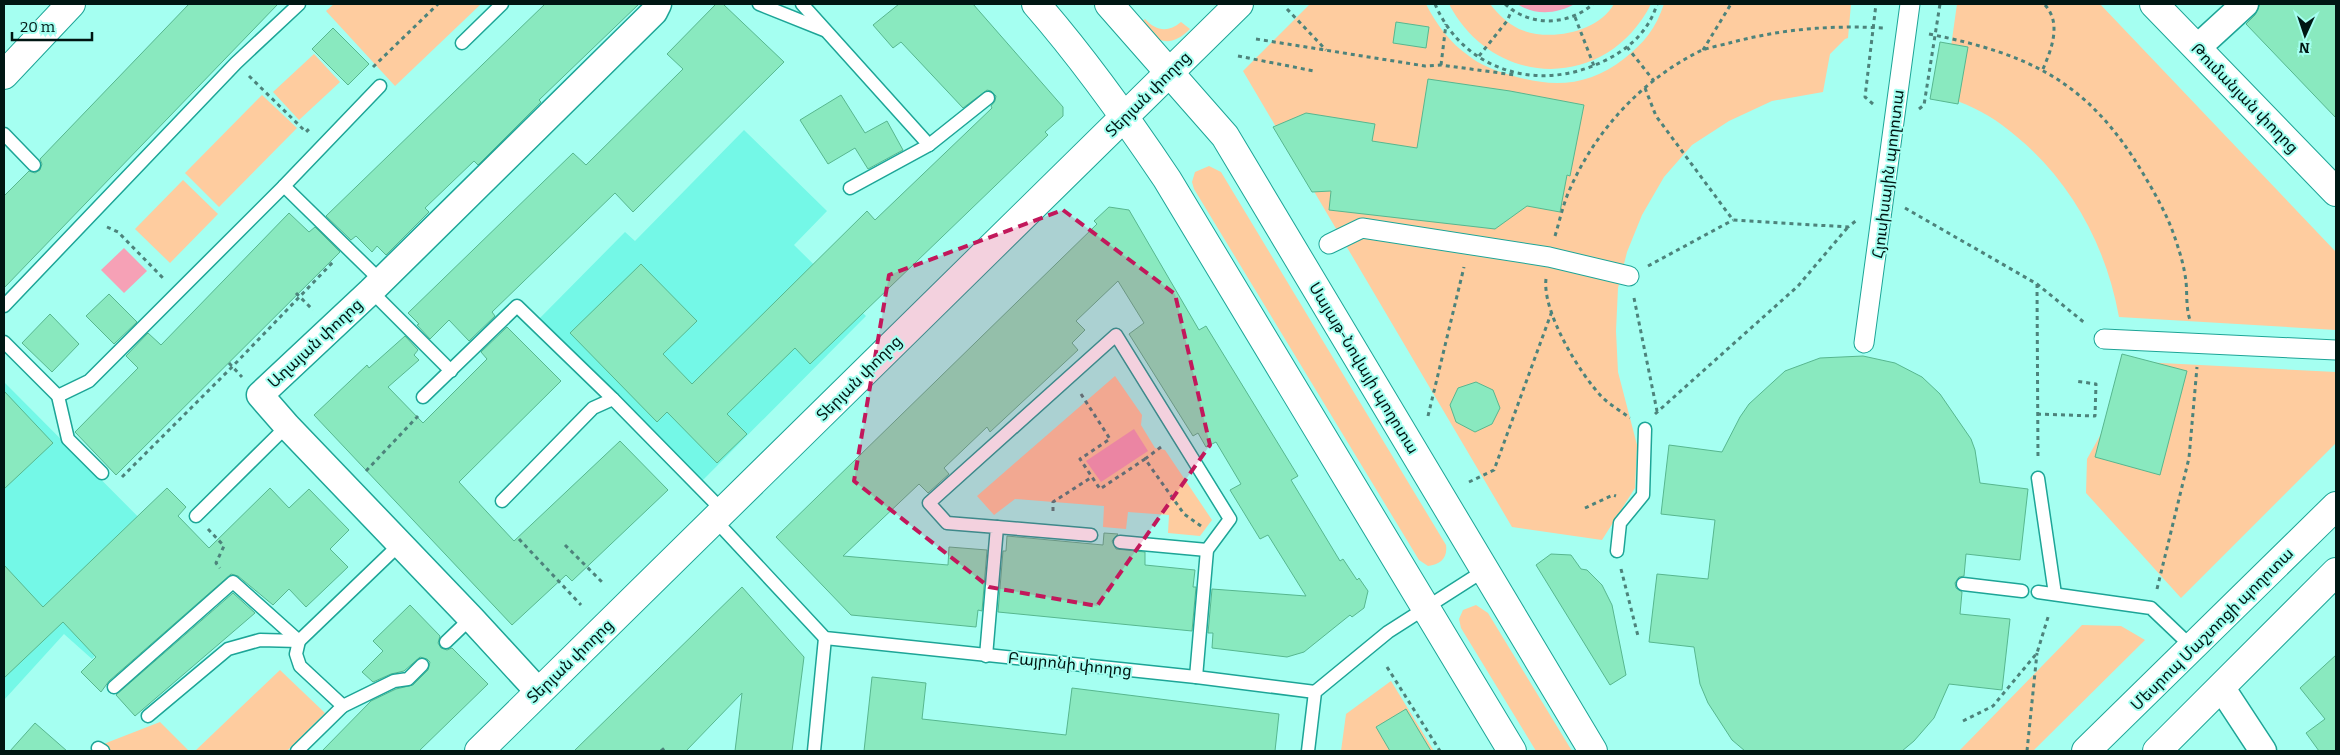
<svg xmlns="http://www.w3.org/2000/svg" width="2340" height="755" viewBox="0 0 2340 755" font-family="Bitter,'Noto Sans Armenian',serif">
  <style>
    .built { fill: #74f8e7 }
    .green { fill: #fecc9f }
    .water { fill: #f6a1b6 }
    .building { fill: #89e9bf; stroke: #57b78f }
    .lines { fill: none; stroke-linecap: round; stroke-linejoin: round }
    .service-casing { stroke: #1da597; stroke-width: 15 }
    .pedestrian-casing { stroke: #1da597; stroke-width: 21 }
    .minor-casing { stroke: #1da597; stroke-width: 29 }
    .tertiary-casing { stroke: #1da597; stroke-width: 30 }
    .secondary-casing { stroke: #1da597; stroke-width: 30 }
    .primary-casing { stroke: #1da597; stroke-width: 30 }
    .trunk-casing { stroke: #1da597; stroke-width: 30 }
    .path { stroke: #4d837b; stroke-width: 3; stroke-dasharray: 4 4; stroke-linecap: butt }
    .service { stroke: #fff; stroke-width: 12 }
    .pedestrian { stroke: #fff; stroke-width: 19 }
    .minor { stroke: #fff; stroke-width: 26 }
    .tertiary { stroke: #fff; stroke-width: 28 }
    .secondary { stroke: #fff; stroke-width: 28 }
    .primary { stroke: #fff; stroke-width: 28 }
    .trunk { stroke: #fff; stroke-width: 28 }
    .marked { fill: #c2185b; fill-opacity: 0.2; stroke: #c2185b; stroke-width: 4; stroke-dasharray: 10 6; stroke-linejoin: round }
    .labels { text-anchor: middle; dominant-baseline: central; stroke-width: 4; stroke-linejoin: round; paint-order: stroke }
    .street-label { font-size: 16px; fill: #001613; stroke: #a5fff1 }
  </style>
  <rect width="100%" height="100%" fill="#a5fff1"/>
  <g class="built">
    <polygon points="744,130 827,211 794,245 866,316 702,481 538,320 625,232 635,241"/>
    <polygon points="4,382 187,566 92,659 64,634 4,700"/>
  </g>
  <g class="green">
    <polygon points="334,4 481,4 395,86 326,11"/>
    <path d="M1310,4H1426C1436,24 1450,43 1469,56C1479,64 1494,70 1507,74C1550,88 1587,88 1625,58C1644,43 1656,28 1664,4H1851L1848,38L1845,39L1830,54L1823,92L1772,101L1729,121L1692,145L1664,177L1642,215L1627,252L1618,288L1616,331L1618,372L1637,445L1635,488L1602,540L1512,527L1243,71Z"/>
    <path d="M1449,4H1490C1498,14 1507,23 1519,29C1549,42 1597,33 1614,4H1651C1607,91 1494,90 1449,4Z"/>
    <path d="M1957,4H2100L2336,252V330L2119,317C2105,240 2066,172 2002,125C1985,112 1964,103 1944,96Z"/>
    <path d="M1145,19C1156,31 1168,33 1181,22L1190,29C1169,50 1157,40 1136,27Z"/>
    <polygon points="314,54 340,82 299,120 273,92"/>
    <polygon points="262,95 297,128 219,207 185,173"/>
    <path d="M1209,166L1221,172L1446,545C1448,558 1440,565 1428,566L1419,560L1194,189L1192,182L1195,172Z"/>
    <polygon points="183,180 218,214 170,263 135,229"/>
    <polygon points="2122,361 2336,372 2336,443 2181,598 2086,493 2087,459 2102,432"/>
    <polygon points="1115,376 1142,415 1141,425 1155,448 1165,450 1212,520 1200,536 1168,533 1169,515 1128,512 1126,529 1103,527 1104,506 1015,499 994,515 977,496"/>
    <polygon points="1476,605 1488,613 1572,751 1536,751 1461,628 1459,619 1463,610"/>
    <polygon points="2082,625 2121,626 2145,640 2033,751 1959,751"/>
    <polygon points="280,670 325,713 287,751 195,751"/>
    <polygon points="1391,681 1434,751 1341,751 1346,714"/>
    <polygon points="160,722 189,751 108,751 101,745"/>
  </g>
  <g class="water">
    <path d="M1517,4H1575C1556,14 1536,16 1517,4Z"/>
    <polygon points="124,248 147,271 124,293 101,270"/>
    <polygon points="1134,429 1148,451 1101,482 1086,461"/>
  </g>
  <g class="building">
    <polygon points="189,4 278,4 4,288 4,196 29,171 35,173 40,170 42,164 40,159"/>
    <polygon points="545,4 639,4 539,100 541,102 478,165 474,161 425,208 429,212 386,255 377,246 372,252 356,236 351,240 326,216"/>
    <polygon points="716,4 723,4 784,62 633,212 615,193 492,312 495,316 469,341 449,320 430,339 417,325 419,324 408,313 573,153 586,165 683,69 667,54"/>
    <polygon points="899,4 973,4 1063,107 1063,116 1045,132 1048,135 810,364 795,348 727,414 747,434 717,463 667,412 657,422 570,333 641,264 697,321 663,354 692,384 867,211 875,220 992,108 991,106 995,101 996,96 991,91 987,90 963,108 901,42 893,48 873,25"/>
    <polygon points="2260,4 2336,4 2336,118 2246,24 2255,15"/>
    <polygon points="1396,22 1429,27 1426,48 1393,43"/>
    <polygon points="333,28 369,64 348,85 312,49"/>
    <polygon points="1940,42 1968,47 1958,104 1930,99"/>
    <polygon points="1428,79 1510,91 1584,105 1570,176 1567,175 1560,212 1527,206 1495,229 1329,210 1331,191 1312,192 1273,127 1306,113 1375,124 1372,141 1417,148"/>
    <polygon points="841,95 865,133 887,121 903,150 868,169 855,148 828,164 800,120"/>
    <polygon points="1109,207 1129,210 1199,330 1206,326 1298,476 1291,480 1340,561 1343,559 1357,580 1359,578 1368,591 1364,608 1352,617 1350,615 1304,652 1287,657 1212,648 1213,633 1208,633 1212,589 1306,596 1268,535 1260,539 1230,490 1241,484 1216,442 1206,447 1198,433 1193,436 1129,334 1144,323 1118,281 1076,321 1085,330 1072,343 1078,350 990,432 987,427 944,468 949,474 928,493 919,484 843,556 948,565 949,547 987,550 982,611 978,610 976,627 851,615 776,537 1097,224 1094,221"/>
    <polygon points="289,213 309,232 315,227 340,252 116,475 75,432 138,368 126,356 148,333 161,345"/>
    <polygon points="109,294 137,322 114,344 86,316"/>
    <polygon points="50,314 79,344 52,372 22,343"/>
    <polygon points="507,327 561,381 459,482 514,541 620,441 668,490 572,581 566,575 512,625 314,415 367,365 369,368 405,336 418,350 414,355 419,360 388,387 423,423 487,359 481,352"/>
    <polygon points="2122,354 2187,371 2160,475 2095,457"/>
    <polygon points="1863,356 1895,363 1922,377 1940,394 1971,439 1975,450 1980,483 2028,489 2020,560 1966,554 1964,576 1959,577 1955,583 1956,588 1962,592 1960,614 2010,619 2002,690 1949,684 1934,718 1914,741 1902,751 1745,751 1732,740 1708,703 1700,684 1694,647 1649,642 1657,574 1708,579 1715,520 1661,514 1669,445 1722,452 1740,417 1749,404 1785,371 1820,358"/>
    <polygon points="1476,382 1493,390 1500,408 1492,424 1475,432 1456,422 1450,405 1458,388"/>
    <polygon points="4,391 53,443 4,489"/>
    <polygon points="167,488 186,507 178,516 209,548 270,488 289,508 309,489 349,530 330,549 348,567 306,607 289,589 273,605 238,576 231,574 109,681 101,692 81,672 96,657 63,622 4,678 4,565 43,607"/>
    <polygon points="1104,533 1118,534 1112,541 1116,549 1145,552 1145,565 1195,570 1193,587 1196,587 1192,631 998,612 1003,551 1006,551 1007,536 1103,545"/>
    <polygon points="1551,554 1571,555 1581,569 1587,570 1602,585 1612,605 1626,675 1610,685 1536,565"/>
    <polygon points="742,587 804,657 792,751 735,751 742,693 686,751 574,751"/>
    <polygon points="233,593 255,613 135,716 116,695"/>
    <polygon points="410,605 440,636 438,643 441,648 447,650 452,648 488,684 419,751 322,751 371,701 396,689 413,685 428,670 430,662 427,659 420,657 404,671 391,674 373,682 362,672 383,651 373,641"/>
    <polygon points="2336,655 2336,751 2319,751 2306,733 2325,719 2300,688"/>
    <polygon points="872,677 926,683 922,719 1066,735 1072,688 1279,714 1275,751 864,751"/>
    <polygon points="1406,709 1431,751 1390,751 1376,727"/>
    <polygon points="35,723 67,751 10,751"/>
  </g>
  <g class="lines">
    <defs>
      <g id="service">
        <polyline points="759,4 824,30"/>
        <polyline points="802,4 929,145"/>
        <polyline points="462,43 502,4"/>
        <polyline points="380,86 284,186 381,281"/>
        <polyline points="4,134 34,165"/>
        <polyline points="850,188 929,145 988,98"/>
        <polyline points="371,291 451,371"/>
        <polyline points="4,306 236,63 299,4"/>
        <polyline points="4,342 58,396 68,439 102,473"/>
        <polyline points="58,396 89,381 284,186"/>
        <polyline points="423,397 517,306 613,399"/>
        <polyline points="2038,478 2055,594"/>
        <polyline points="502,501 593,408 613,399 723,511"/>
        <polyline points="196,516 287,426"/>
        <polyline points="715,520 825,638 1196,677 1315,692"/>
        <polyline points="997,527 1091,535"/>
        <polyline points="1120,542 1207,550"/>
        <polyline points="1617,551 1620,523 1643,495 1645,429"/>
        <polyline points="1963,584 2022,591"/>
        <polyline points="2038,592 2151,608 2193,648"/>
        <polyline points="446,642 471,618"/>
        <polyline points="986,656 997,527 947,523 929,503 1116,335 1230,519 1207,550 1196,677"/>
        <polyline points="114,687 233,582 299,641 296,654 300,666 343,706 297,751"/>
        <polyline points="343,706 394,681 408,679 422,665"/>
        <polyline points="148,716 228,649 260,640 299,641 400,544"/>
        <polyline points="98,748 103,751"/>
        <polyline points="814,751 825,638"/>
        <polyline points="1308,751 1315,692 1388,632 1485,570"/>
      </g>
      <g id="pedestrian">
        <polyline points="1329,244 1362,228 1549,257 1629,276"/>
        <polyline points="2104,339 2336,350"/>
        <polyline points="1864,343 1910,4"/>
      </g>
      <g id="minor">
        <polyline points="2197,48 2245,4"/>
        <polyline points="2221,687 2263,751"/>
        <polyline points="539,692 471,618 287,426 260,395 371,291 654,12 658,4"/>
      </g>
      <g id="tertiary">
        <polyline points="2154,4 2336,192"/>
        <polyline points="479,751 1239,4"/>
      </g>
      <polyline id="secondary" points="4,75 71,4"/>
      <g id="primary">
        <path d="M1036,4C1084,59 1126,118 1167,179L1512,751"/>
        <polyline points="1109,4 1225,136 1593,751"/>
      </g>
      <g id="trunk">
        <polyline points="2086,751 2336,506"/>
        <polyline points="2157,751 2336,572"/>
      </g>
    </defs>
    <use href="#service" class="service-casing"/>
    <use href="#pedestrian" class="pedestrian-casing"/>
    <use href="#minor" class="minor-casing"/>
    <use href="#tertiary" class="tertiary-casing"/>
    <use href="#secondary" class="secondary-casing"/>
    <use href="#primary" class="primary-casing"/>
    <use href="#trunk" class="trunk-casing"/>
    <g class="path">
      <path d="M1435,4C1464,72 1540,93 1604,61C1629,49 1649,31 1657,4"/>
      <path d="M1505,4C1530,27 1568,26 1593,4"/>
      <polyline points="1287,9 1326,50"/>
      <polyline points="1575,17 1594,66"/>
      <path d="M1929,34C2029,54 2087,81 2141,170C2154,192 2167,214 2175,238C2179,250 2183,262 2185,275C2188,289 2185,305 2190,320"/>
      <polyline points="1256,39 1425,66 1441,65 1515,75"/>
      <polyline points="1627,47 1654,81"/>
      <polyline points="1703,50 1731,4"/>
      <polyline points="1238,56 1314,71"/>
      <polyline points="1479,56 1507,21 1512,10"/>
      <polyline points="1441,65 1446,24"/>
      <polyline points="373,67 438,4"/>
      <path d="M2043,69C2052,48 2062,22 2044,4"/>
      <polyline points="249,76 306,132 309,129"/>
      <polyline points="1645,88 1656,116 1733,220 1848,227 1857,220"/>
      <polyline points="1873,104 1865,97 1876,4"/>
      <polyline points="1919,109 1924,105 1940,4"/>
      <polyline points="1905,208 2037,284 2086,324"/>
      <polyline points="107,227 118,232 163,278"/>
      <path d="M1555,236C1559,223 1562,209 1567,196C1592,134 1640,81 1700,51C1710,47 1723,45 1733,42C1783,29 1832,25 1883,28"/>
      <polyline points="1648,266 1733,220"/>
      <path d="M1546,279C1542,312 1580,374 1602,397C1610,405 1621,411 1630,418"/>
      <polyline points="2037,284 2038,460"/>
      <polyline points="296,293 313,310"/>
      <polyline points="1634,298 1657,411"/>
      <polyline points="229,363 242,377"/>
      <polyline points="1081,394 1110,439 1080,459 1100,489 1145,459 1184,514 1201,526"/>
      <polyline points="1655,414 1798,286 1848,227"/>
      <polyline points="2037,414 2095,416 2096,384 2075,381"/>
      <polyline points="1428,416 1464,267"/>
      <polyline points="1145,459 1161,447"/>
      <polyline points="366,471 418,416"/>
      <polyline points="122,477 233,366 333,262"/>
      <polyline points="1469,482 1494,470 1552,311"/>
      <polyline points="1585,508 1613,495 1616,496"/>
      <polyline points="1053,511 1053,502 1092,477"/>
      <polyline points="208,529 224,546 216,563 220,568"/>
      <polyline points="519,539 581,605"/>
      <polyline points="565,545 603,583"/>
      <polyline points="1621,569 1638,636"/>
      <polyline points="2157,589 2189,458 2197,367"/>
      <polyline points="1387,667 1440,751"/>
      <polyline points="1963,721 1993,706 2037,653 2049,614"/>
      <polyline points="661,751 667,746"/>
      <polyline points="2027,751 2037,653"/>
    </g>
    <use href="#service" class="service"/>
    <use href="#pedestrian" class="pedestrian"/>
    <use href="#minor" class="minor"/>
    <use href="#tertiary" class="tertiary"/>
    <use href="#secondary" class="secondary"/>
    <use href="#primary" class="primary"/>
    <use href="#trunk" class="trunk"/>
  </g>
  <path class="marked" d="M1063,210L1175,294L1210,445L1097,606L989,587L854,481L889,275Z"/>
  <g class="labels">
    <g class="street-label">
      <text transform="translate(1148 94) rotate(-45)">Տերյան փողոց</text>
      <text transform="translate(2245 98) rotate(46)">Թումանյան փողոց</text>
      <text transform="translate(1888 174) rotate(-83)">Հյուսիսային պողոտա</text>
      <text transform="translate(315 343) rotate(-43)">Աղայան փողոց</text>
      <text transform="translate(1364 368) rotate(59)">Սայաթ-Նովայի պողոտա</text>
      <text transform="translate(859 378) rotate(-45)">Տերյան փողոց</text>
      <text transform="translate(2212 629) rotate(-45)">Մեսրոպ Մաշտոցի պողոտա</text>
      <text transform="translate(570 661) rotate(-44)">Տերյան փողոց</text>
      <text transform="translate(1070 664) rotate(6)">Բայրոնի փողոց</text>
    </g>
  </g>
  <rect width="2340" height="755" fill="none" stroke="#001613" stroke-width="10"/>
  <g transform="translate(2305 35) rotate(183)" stroke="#a5fff1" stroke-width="4" paint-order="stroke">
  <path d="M0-4L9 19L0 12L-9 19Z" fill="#001613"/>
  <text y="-8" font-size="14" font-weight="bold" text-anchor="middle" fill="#001613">N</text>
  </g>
  <path d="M12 32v8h80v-8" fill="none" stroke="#001613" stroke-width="2.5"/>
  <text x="20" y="32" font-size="15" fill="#001613" stroke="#a5fff1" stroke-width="4" paint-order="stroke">20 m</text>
</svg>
